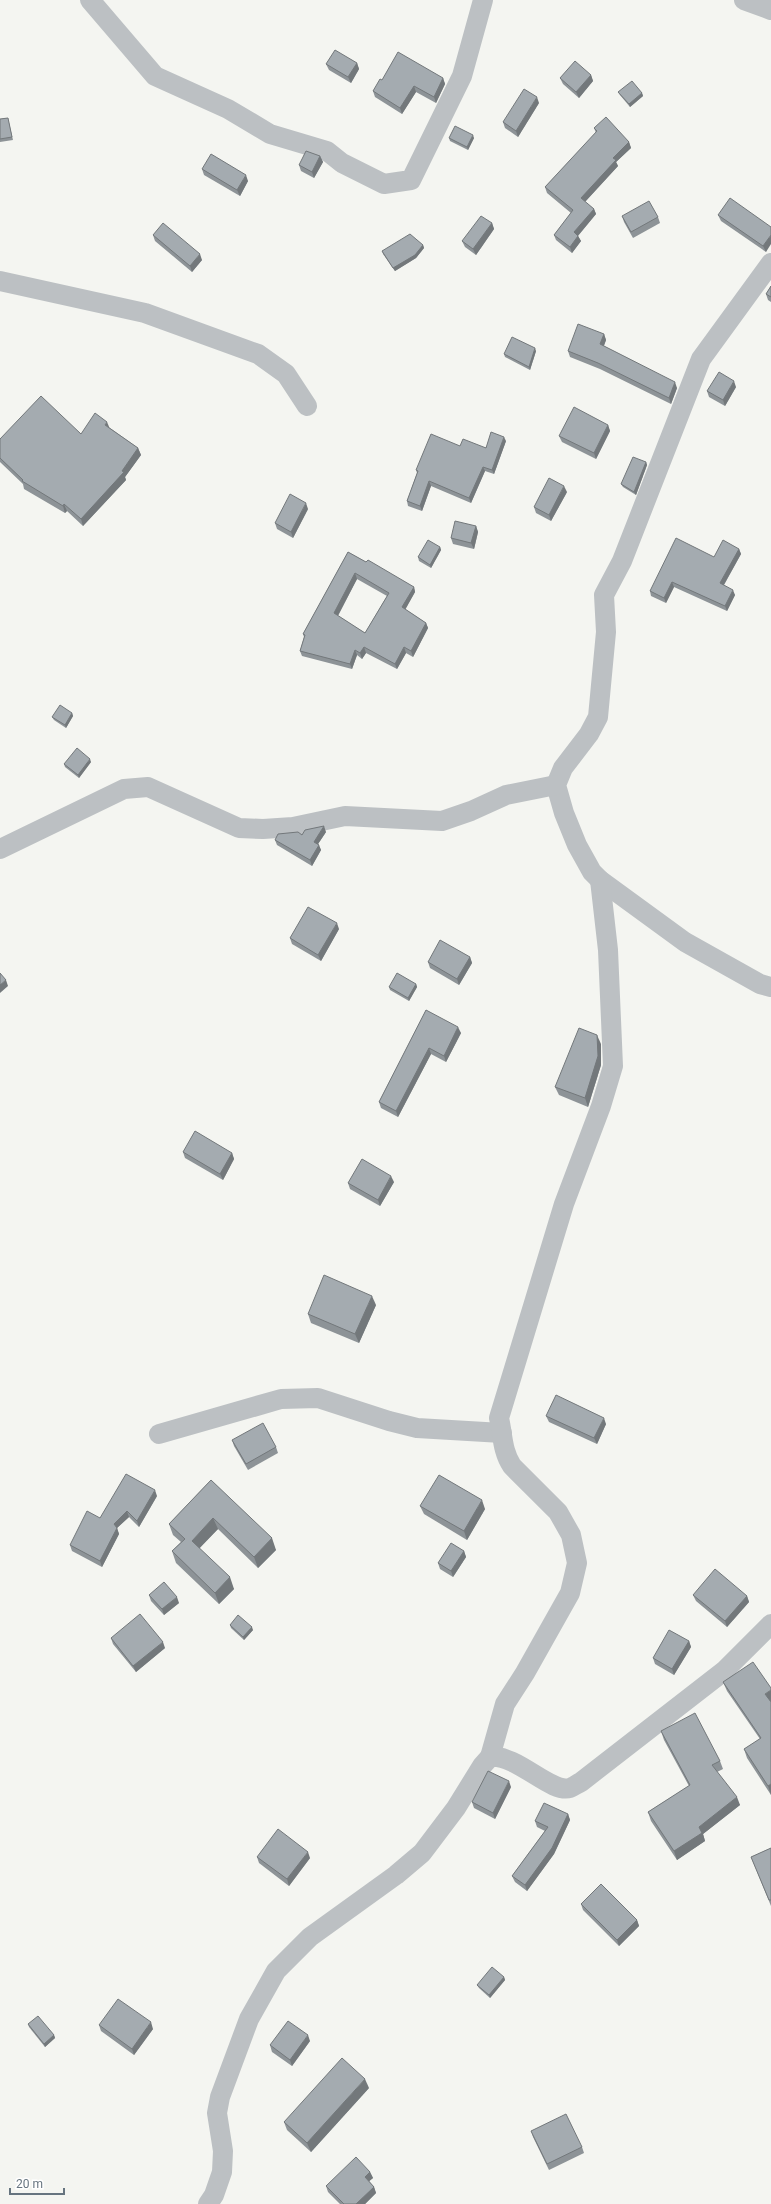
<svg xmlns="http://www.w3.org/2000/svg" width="771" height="2204" viewBox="0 0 771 2204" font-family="Roboto,sans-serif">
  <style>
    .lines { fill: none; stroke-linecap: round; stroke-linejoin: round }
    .street { stroke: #bcc0c3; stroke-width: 20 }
    .wall { fill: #8d9397; fill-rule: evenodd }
    .shaded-wall { fill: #73787b }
    .building { fill: #a4abb0; stroke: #73787b; fill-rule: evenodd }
  </style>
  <rect width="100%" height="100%" fill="#f4f5f1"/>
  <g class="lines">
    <g class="street">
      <polyline points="90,0 155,76 228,109 270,134 327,151 342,163 384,184 411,180 462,76 483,0"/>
      <polyline points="744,0 771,10"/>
      <polyline points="771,263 701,359 622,561 604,595 606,632 598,717 589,734 563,768 556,785 564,813 577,845 592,872 600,880 685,942 760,984 771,987"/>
      <polyline points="0,281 145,313 258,354 286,374 307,406"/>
      <polyline points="0,849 124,789 148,787 239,828 263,829 293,827 345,816 442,821 471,811 506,795 556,785"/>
      <polyline points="159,1434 281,1399 318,1398 389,1421 417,1428 502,1433"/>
      <path d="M490,1757L505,1704L525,1673L570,1593L577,1563L571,1535L558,1512L512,1466C502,1451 503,1435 499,1418L564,1204L601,1106L613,1066L608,950L600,880"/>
      <path d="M208,2204L214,2195L222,2172L223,2151L217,2113L220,2097L249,2019L276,1971L310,1937L396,1875L422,1853L456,1808L482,1766L490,1757C517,1754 551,1794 570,1788C573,1787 577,1784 581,1782L724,1671L771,1624"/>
    </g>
  </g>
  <g class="wall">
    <polygon points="357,63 359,69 351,83 329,70 326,64"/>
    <polygon points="591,75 593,81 579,98 563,84 560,78"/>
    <polygon points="443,78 445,84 436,103 416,92 402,114 375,97 373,91 382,80"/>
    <polygon points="618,92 642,93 643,96 630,107 620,95"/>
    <polygon points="539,103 518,137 505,128 503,122"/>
    <polygon points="8,118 13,140 0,142 0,119"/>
    <polygon points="594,128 629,142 631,148 616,162 618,166 585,202 594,209 596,214 578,236 581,241 572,253 556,240 554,235 571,213 547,193 545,187 596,133"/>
    <polygon points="449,138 474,138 468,150 450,141"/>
    <polygon points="320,156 323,162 314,178 301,171 299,165"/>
    <polygon points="202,169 248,181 240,196 204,175"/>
    <polygon points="718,215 771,227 766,252 721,221"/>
    <polygon points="622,216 658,217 660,223 633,238 624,222"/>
    <polygon points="492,223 494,229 476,255 465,247 462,241"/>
    <polygon points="153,235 202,260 192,272 155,241"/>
    <polygon points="423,245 424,248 416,258 395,271 383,254 382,251"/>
    <polygon points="771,286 771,302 768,300 766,294"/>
    <polygon points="604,334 606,340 604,346 677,388 671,404 600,369 570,357 568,351"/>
    <polygon points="536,351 530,370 505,357 504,354"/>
    <polygon points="736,387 725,406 709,397 707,391"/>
    <polygon points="608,425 610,431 596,459 562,442 559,436"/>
    <polygon points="110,428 138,448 141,455 125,477 126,480 83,526 67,511 65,513 24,489 23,484 0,462 0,439 81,434"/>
    <polygon points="506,441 494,474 485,471 471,503 431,486 422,511 408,506 407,501 417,473 416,470"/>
    <polygon points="646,462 647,465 636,495 623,487 621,484"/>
    <polygon points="567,492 551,521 536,513 534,507"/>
    <polygon points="308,509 293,538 277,529 275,523"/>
    <polygon points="476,526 478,532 474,549 453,544 451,538"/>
    <polygon points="440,547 441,550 431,568 419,561 418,557"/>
    <polygon points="739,549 741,554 724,585 735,595 727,611 674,587 666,603 651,596 650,591 714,557"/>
    <path d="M348,552L366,562L414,587L415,592L405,609L426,623L428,628L413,657L406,653L397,669L366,653L362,659L357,655L352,669L302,656L300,651L304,637L303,634ZM357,579L387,596L365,633L338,616Z"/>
    <polygon points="72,713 73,716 66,728 54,720 52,717"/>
    <polygon points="91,762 79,778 65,767 64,764"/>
    <polygon points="326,832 318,844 321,850 312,866 277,845 275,840 302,835"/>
    <polygon points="339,929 321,961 292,944 290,938"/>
    <polygon points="470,957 472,963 459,985 430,968 428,962"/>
    <polygon points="416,984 417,987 409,1001 390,990 389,987"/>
    <polygon points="426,1010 461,1033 446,1062 431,1054 398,1117 381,1108 379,1102"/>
    <polygon points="601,1044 601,1065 588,1107 559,1095 555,1087"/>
    <polygon points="183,1152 232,1153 234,1159 223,1180 185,1158"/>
    <polygon points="394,1182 380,1206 350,1189 348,1183"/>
    <polygon points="376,1305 359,1343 311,1323 308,1314"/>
    <polygon points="546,1416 606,1424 597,1444 549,1422"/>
    <polygon points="232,1440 276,1447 278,1453 248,1470 234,1446"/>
    <polygon points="211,1480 276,1550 258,1568 218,1529 199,1548 234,1589 219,1604 176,1563 172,1551 181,1542 173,1535 169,1524"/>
    <polygon points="157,1496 139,1527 129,1517 117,1528 119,1534 102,1567 72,1551 70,1545 100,1518"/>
    <polygon points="420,1506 485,1509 467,1540 424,1514"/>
    <polygon points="464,1551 466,1557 453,1577 440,1569 438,1563"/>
    <polygon points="149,1595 179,1603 164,1615 151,1601"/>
    <polygon points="693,1595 747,1596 749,1602 727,1627 696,1601"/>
    <polygon points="230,1625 253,1630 244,1640 231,1628"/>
    <polygon points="111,1638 165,1648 136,1672 113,1644"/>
    <polygon points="689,1641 691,1647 674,1675 655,1664 653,1658"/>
    <polygon points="723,1682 770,1701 771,1795 747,1758 744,1749 760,1739 727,1691"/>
    <polygon points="661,1731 720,1761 723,1769 717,1772 740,1805 703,1834 705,1841 677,1860 651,1821 648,1812 689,1786 664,1740"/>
    <polygon points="511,1787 495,1819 474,1808 472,1802"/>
    <polygon points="568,1814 570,1820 554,1854 527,1891 515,1882 512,1876 545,1831 537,1827 535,1821"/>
    <polygon points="771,1848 771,1906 751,1857"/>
    <polygon points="257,1857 310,1858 289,1886 259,1863"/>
    <polygon points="581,1904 637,1920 639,1926 619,1946 583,1910"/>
    <polygon points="504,1977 505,1980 490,1998 479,1988 477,1985"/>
    <polygon points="28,2024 54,2035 55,2038 45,2047 29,2027"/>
    <polygon points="99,2025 153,2029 134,2055 101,2031"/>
    <polygon points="310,2041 292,2066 272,2052 270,2045"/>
    <polygon points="369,2088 311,2152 287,2130 284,2122"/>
    <polygon points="531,2131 582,2147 584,2153 549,2170 533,2137"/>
    <polygon points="370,2172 373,2178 369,2181 374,2187 376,2193 365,2204 340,2204 328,2192 326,2186"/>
  </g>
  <g class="shaded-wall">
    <polygon points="357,63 359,69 351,83 348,77"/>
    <polygon points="591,75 593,81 579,98 576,92"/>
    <polygon points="443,78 445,84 436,103 434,97"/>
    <polygon points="414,86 416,92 402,114 400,108"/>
    <polygon points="642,93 643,96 630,107 629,104"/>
    <polygon points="537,97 539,103 518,137 516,131"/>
    <polygon points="473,135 474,138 468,150 467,147"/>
    <polygon points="629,142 631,148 616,162 618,166 583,204 581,198 613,158"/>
    <polygon points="320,156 323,162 314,178 312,172"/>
    <polygon points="246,175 248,181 240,196 237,190"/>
    <polygon points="594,209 596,214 576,238 574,232"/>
    <polygon points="492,223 494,229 476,255 473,249"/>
    <polygon points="771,235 771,244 766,252 763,246"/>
    <polygon points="578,236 581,241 572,253 570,247"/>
    <polygon points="423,245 424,248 416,258 395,271 393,268"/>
    <polygon points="200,254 202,260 192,272 190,266"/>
    <polygon points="604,334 606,340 602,350 600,344"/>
    <polygon points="535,348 536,351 530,370 529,367"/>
    <polygon points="734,381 736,387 725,406 723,400"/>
    <polygon points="675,382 677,388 671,404 669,398"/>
    <polygon points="107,422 110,429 105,425"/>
    <polygon points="608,425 610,431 596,459 594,453"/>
    <polygon points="504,437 506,441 494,474 492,470"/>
    <polygon points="138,448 141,455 125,477 126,480 83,526 81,519 122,471"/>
    <polygon points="646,462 647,465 636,495 634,492"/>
    <polygon points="483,467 485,471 471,503 469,498"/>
    <polygon points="429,481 431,486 422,511 420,506"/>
    <polygon points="564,486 567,492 551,521 549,515"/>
    <polygon points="306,503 308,509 293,538 291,532"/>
    <polygon points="64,504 67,511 65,513 63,506"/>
    <polygon points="476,526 478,532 474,549 471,543"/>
    <polygon points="440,547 441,550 431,568 430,565"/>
    <polygon points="739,549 741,554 722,588 720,583"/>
    <polygon points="355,573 357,579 336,619 334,613"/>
    <polygon points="672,582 674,587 666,603 664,598"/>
    <polygon points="414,587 415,592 404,612 402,607"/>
    <polygon points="733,590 735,595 727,611 725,606"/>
    <polygon points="426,623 428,628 413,657 411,651"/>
    <polygon points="364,647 366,653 362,659 360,653"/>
    <polygon points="404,647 406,653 397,669 395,664"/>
    <polygon points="355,650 357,655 352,669 350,664"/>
    <polygon points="72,713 73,716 66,728 65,725"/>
    <polygon points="90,759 91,762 79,778 78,775"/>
    <polygon points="324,826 326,832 316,847 314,842"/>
    <polygon points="319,845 321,850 312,866 310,860"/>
    <polygon points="337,923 339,929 321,961 318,955"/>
    <polygon points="470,957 472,963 459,985 457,979"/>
    <polygon points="6,980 8,986 0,993 0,985"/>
    <polygon points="416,984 417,987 409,1001 408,998"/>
    <polygon points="458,1027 461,1033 446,1062 444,1056"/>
    <polygon points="597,1035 601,1044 601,1065 588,1107 585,1098"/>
    <polygon points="429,1048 431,1054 398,1117 396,1111"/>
    <polygon points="232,1153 234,1159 223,1180 220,1174"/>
    <polygon points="391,1176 394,1182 380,1206 378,1200"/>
    <polygon points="372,1296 376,1305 359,1343 355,1334"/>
    <polygon points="604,1418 606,1424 597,1444 594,1438"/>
    <polygon points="155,1490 157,1496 139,1527 137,1521"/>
    <polygon points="482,1500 485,1509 467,1540 464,1531"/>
    <polygon points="127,1511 129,1517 117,1528 119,1534 102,1567 100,1561 114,1524"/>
    <polygon points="213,1518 218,1529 196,1552 192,1541"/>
    <polygon points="272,1538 276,1550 258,1568 254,1557"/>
    <polygon points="464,1551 466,1557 453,1577 451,1571"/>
    <polygon points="230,1577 234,1589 219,1604 215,1593"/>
    <polygon points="747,1596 749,1602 727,1627 725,1621"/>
    <polygon points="177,1597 179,1603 164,1615 162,1609"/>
    <polygon points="252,1627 253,1630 244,1640 243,1637"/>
    <polygon points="689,1641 691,1647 674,1675 672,1669"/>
    <polygon points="163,1642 165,1648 136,1672 133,1666"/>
    <polygon points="771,1690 771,1701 768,1702 765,1694"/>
    <polygon points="509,1781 511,1787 495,1819 493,1813"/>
    <polygon points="771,1784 771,1795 768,1786"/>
    <polygon points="737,1797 740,1805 703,1834 705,1841 677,1860 674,1851 699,1827"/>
    <polygon points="568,1814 570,1820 554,1854 527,1891 525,1885"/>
    <polygon points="308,1852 310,1858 289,1886 287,1879"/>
    <polygon points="637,1920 639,1926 619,1946 617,1940"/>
    <polygon points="504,1977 505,1980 490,1998 489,1995"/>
    <polygon points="151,2022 153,2029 134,2055 132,2049"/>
    <polygon points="54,2035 55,2038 45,2047 44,2044"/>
    <polygon points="308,2035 310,2041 292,2066 290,2060"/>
    <polygon points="365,2079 369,2088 311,2152 307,2143"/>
    <polygon points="370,2172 373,2178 367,2183 365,2177"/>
    <polygon points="374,2187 376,2193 365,2204 356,2204"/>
  </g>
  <g class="building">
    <polygon points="335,50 357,63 348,77 326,64"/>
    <polygon points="398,52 443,78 434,97 414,86 400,108 373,91 380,79 382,80"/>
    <polygon points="575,61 591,75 576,92 560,78"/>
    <polygon points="632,81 642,93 629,104 618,92"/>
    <polygon points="524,89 537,97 516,131 503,122"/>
    <polygon points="606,117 629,142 613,158 616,160 581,198 594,209 574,232 578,236 570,247 554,235 573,210 545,187 597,131 594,128"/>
    <polygon points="8,118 12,137 0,139 0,119"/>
    <polygon points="455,126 473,135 467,147 449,138"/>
    <polygon points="306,151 320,156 312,172 299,165"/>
    <polygon points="211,154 246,175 237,190 202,169"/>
    <polygon points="730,198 771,227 771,235 763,246 718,215"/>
    <polygon points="649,201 658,217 631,232 622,216"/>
    <polygon points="481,216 492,223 473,249 462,241"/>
    <polygon points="163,223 200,254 190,266 153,235"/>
    <polygon points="410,234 423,245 415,255 393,268 382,251"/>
    <polygon points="771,286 771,297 766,294"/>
    <polygon points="578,324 604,334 600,344 675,382 669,398 598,363 568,351"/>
    <polygon points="512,337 535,348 529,367 504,354"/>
    <polygon points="719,372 734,381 723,400 707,391"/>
    <polygon points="41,396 81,434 95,413 107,422 105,425 138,448 122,471 124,472 81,519 64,504 63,506 22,481 23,480 0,458 0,439"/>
    <polygon points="574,407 608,425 594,453 559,436"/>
    <polygon points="491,432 504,437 492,470 483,467 469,498 429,481 420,506 407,501 418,471 416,470 431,434 460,446 463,439 486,448"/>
    <polygon points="633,457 646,462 634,492 621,484"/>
    <polygon points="549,478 564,486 549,515 534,507"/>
    <polygon points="290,494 306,503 291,532 275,523"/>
    <polygon points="455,521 476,526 471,543 451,538"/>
    <polygon points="676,538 714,557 723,540 739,549 720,583 733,590 725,606 672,582 664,598 650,591"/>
    <polygon points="428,540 440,547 430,565 418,557"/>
    <path d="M348,552L366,562L368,560L414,587L402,607L426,623L411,651L404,647L395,664L364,647L360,653L355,650L350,664L300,651L305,635L303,634ZM355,573L389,593L365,633L334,613Z"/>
    <polygon points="60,705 72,713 65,725 52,717"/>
    <polygon points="77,748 90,759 78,775 64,764"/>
    <polygon points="324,826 314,842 319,845 310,860 275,840 278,834 298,832 302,835 305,830"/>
    <polygon points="308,907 337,923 318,955 290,938"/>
    <polygon points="440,940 470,957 457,979 428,962"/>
    <polygon points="0,973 6,980 0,985"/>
    <polygon points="397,973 416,984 408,998 389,987"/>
    <polygon points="426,1010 458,1027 444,1056 429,1048 396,1111 379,1102"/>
    <polygon points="579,1028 597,1035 598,1056 585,1098 555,1087"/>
    <polygon points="195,1131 232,1153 220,1174 183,1152"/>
    <polygon points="362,1159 391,1176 378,1200 348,1183"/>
    <polygon points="324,1275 372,1296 355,1334 308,1314"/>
    <polygon points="556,1395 604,1418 594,1438 546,1416"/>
    <polygon points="263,1423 276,1447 246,1464 232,1440"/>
    <polygon points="126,1474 155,1490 137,1521 127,1511 114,1524 117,1528 100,1561 70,1545 87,1511 100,1518"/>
    <polygon points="439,1475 482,1500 464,1531 420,1506"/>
    <polygon points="211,1480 272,1538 254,1557 213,1518 192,1541 230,1577 215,1593 172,1551 185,1539 169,1524"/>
    <polygon points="451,1543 464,1551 451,1571 438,1563"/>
    <polygon points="715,1569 747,1596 725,1621 693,1595"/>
    <polygon points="164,1582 177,1597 162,1609 149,1595"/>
    <polygon points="140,1614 163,1642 133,1666 111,1638"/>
    <polygon points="238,1615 252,1627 243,1637 230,1625"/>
    <polygon points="669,1630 689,1641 672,1669 653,1658"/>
    <polygon points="753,1662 771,1688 771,1690 765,1694 771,1702 771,1784 768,1786 744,1749 761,1738 723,1682"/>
    <polygon points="695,1713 720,1761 712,1765 737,1797 699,1827 702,1833 674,1851 648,1812 690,1785 661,1731"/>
    <polygon points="488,1771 509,1781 493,1813 472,1802"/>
    <polygon points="544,1803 568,1814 552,1848 525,1885 512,1876 548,1827 535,1821"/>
    <polygon points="278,1829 308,1852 287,1879 257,1857"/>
    <polygon points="771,1848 771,1900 769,1900 751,1857"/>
    <polygon points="601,1884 637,1920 617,1940 581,1904"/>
    <polygon points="492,1967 504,1977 489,1995 477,1985"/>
    <polygon points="118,1999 151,2022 132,2049 99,2025"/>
    <polygon points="38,2016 54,2035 44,2044 28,2024"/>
    <polygon points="288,2021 308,2035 290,2060 270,2045"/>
    <polygon points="342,2058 365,2079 307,2143 284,2122"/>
    <polygon points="566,2114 582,2147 547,2164 531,2131"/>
    <polygon points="356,2157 370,2172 365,2177 374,2187 356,2204 344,2204 326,2186"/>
  </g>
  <path d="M10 2188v6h54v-6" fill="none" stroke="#66747f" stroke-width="2"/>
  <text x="16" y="2188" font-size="12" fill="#66747f" stroke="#ffffff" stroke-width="3" paint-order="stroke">20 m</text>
</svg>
